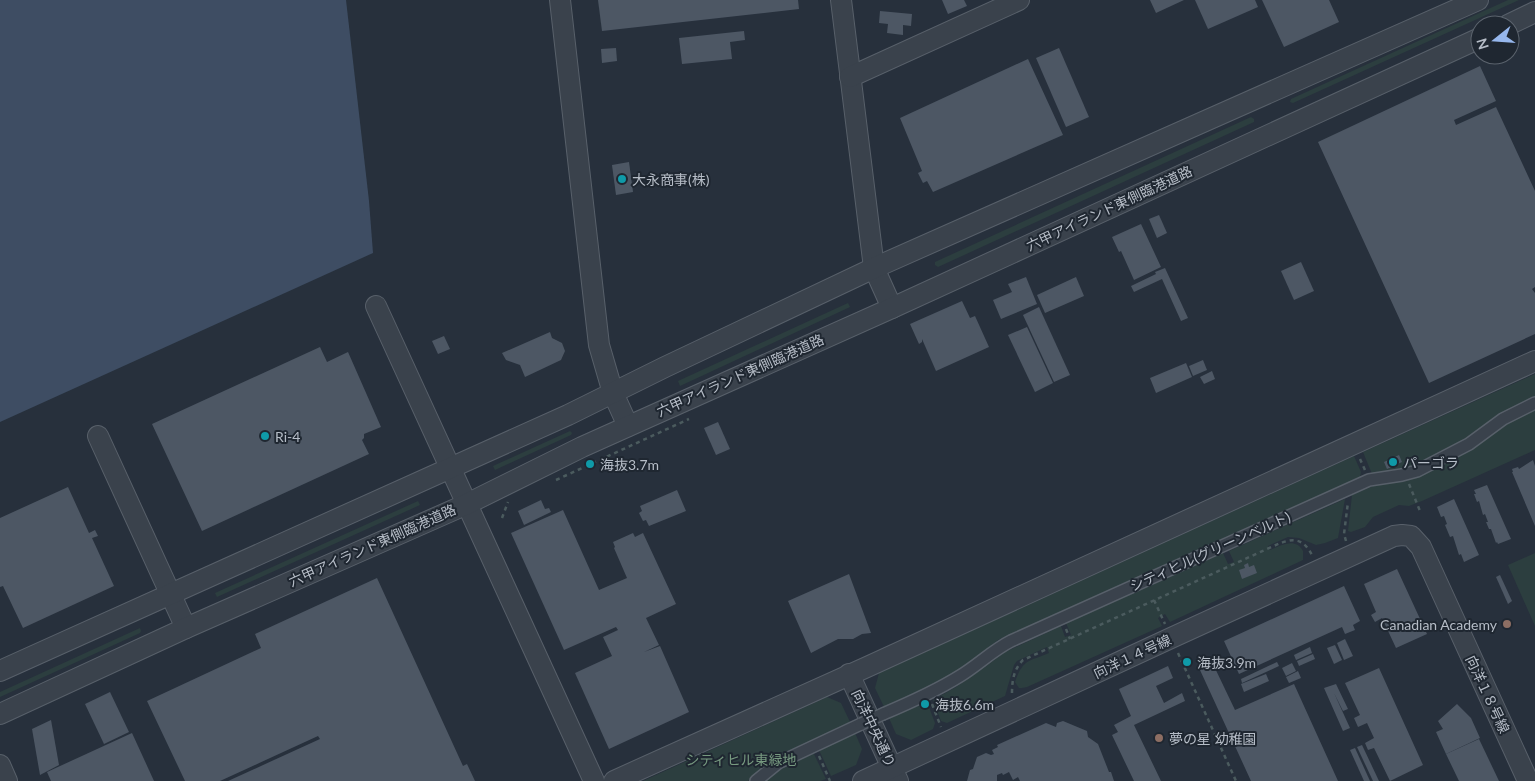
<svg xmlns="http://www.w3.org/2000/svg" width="1535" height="781" viewBox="0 0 1535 781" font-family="Lato,'Noto Sans JP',sans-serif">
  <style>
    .green { fill: #2c3e3f }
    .water { fill: #3e4d63 }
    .building { fill: #4d5764 }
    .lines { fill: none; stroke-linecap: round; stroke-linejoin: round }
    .pedestrian-casing { stroke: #58606a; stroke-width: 14 }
    .tertiary-casing { stroke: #58606a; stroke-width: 22 }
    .path { stroke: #4b5b5e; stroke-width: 2.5; stroke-dasharray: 4 4; stroke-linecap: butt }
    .pedestrian { stroke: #3a424c; stroke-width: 11 }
    .tertiary { stroke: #3a424c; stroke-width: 20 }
    .pedestrian-bridge-casing { stroke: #58606a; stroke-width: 14; stroke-linecap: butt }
    .pedestrian-bridge { stroke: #3a424c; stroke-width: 11 }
    .culture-dot { fill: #0f9aa8; stroke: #1f2731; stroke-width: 2 }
    .education-dot { fill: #8d6e63; stroke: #1f2731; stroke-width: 2 }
    .labels { text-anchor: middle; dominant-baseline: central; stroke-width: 4; stroke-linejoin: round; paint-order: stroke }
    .poi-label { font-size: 14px; fill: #b6bdc7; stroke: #1f2731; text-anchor: start }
    .street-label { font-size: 14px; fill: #b6bdc7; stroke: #1f2731 }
    .park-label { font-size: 14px; fill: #779a80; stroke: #1f2731 }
  </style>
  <rect width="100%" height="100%" fill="#27303c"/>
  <g class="green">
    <polygon points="1508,0 1519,0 1293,103 1290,102 1291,99"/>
    <polygon points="1251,117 1254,119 1254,122 938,267 935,265 935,262"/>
    <polygon points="848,303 850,307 680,386 678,381"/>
    <path d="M1535,374V397C1522,403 1509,408 1497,416C1487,422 1478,430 1469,436C1441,456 1407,473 1372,474L1363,452Z"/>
    <polygon points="1535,410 1535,450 1422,501 1409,506 1399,505 1373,517 1365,527 1351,532 1348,531 1352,495 1373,486 1414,478 1463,454 1510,422"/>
    <polygon points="570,431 572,433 571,435 495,470 493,466"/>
    <polygon points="1354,456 1361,472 1360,477 998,640 977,657 947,677 885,709 875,688 879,673"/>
    <path d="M1345,499L1338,538L1325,543L1316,545L1299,538L1288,537L1268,546L1270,550C1281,545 1296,537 1303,551V560L1170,622L1165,614L1158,618L1162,626L1027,687L1022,688H1019L1015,682C1023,659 1028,662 1049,653L1047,647L1017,661L1014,665L1005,696L947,723L941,721L933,700L956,687L985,667L1005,652L1061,626L1065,637L1071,635L1066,623L1223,553L1228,564L1234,562L1229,551Z"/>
    <polygon points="418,501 420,505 217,597 215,593"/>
    <polygon points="1535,553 1535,626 1508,565"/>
    <polygon points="140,628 141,631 140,633 0,697 0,692"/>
    <polygon points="827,697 841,703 851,724 762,770 748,781 643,781"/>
    <polygon points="927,702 935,723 933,729 911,740 896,734 889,718"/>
    <polygon points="855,733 862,749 856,765 831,776 819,750"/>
    <polygon points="813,752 826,779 820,781 761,781 774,771"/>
  </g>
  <polygon class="water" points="0,0 346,0 369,201 373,253 0,422"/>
  <g class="building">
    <polygon points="598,0 798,0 799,9 602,31"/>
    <polygon points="942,0 964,0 967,6 948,14"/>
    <polygon points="1150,0 1184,0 1156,13"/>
    <polygon points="1195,0 1255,0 1258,7 1208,29"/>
    <polygon points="1262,0 1329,0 1339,22 1284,47"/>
    <polygon points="880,11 912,14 911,26 903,25 903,35 887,33 888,24 879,23"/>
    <polygon points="744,31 745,40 730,42 732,59 682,64 679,38"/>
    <polygon points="616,48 617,61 602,63 601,49"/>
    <polygon points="1059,48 1089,117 1066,127 1036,58"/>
    <polygon points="1028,59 1063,135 933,192 927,181 923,183 918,173 922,171 900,118"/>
    <polygon points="1480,66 1496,101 1454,120 1456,125 1496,107 1535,191 1535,287 1532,289 1535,293 1535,334 1429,383 1318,142"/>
    <polygon points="629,162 633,192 616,195 612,165"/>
    <polygon points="1159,215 1167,233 1157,238 1149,219"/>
    <polygon points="1141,224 1161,267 1134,280 1121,251 1119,252 1112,237"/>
    <polygon points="1301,262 1314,291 1294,300 1281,271"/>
    <polygon points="1165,268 1188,318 1181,321 1162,279 1134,292 1131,286 1156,274 1155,272"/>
    <polygon points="1026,277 1037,304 1001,319 993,300 1012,292 1008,284"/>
    <polygon points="1076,277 1084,296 1045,313 1037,295"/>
    <polygon points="962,301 970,318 975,316 989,347 936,371 922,339 922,342 919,344 910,324"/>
    <polygon points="1039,307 1070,375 1054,382 1023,315"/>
    <polygon points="1027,327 1053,383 1035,392 1008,335"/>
    <polygon points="550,332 552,338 562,343 565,351 561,360 525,377 520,365 506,360 502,353"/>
    <polygon points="444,336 450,349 438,354 432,341"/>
    <polygon points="320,347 327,362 348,352 381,427 364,434 364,438 362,440 369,454 202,531 152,424"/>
    <polygon points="1203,360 1207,370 1193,376 1189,366"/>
    <polygon points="1186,363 1192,377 1156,393 1150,378"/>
    <polygon points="1212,371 1215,379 1204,384 1200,377"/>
    <polygon points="718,422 730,449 716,455 704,428"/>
    <polygon points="1399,455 1402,462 1387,469 1384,462"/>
    <polygon points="1533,460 1535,466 1535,526 1512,472 1513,472 1512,469 1518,467 1519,469"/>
    <polygon points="1487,485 1511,539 1498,544 1497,542 1496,543 1491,529 1489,529 1486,522 1488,522 1485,514 1483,515 1479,501 1477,502 1474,494 1476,494 1474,490"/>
    <polygon points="68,487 89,533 95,530 98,536 92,538 114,586 23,628 3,586 0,587 0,518"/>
    <polygon points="677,490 686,511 649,526 646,520 643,521 639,513 642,511 640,506"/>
    <polygon points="1454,499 1479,555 1464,562 1461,554 1459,555 1453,536 1450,537 1445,525 1447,524 1444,516 1441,517 1437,507"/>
    <polygon points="541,500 545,509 549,508 551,512 524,525 518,511"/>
    <polygon points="563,510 599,590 627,578 614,548 615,547 613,542 633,533 635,537 643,533 676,604 646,618 659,645 644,652 660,646 689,712 609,749 575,673 612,656 603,637 618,630 616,627 564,650 511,533"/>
    <polygon points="1248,563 1249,567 1254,565 1257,573 1242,579 1239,570 1245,568 1244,565"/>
    <polygon points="1397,569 1427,634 1396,648 1382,618 1375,622 1371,615 1376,612 1364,584"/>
    <polygon points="849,574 871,633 862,634 853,639 838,639 811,653 788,601"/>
    <polygon points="1500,575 1512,601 1508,604 1496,577"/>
    <polygon points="377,578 463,766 467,764 475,781 228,781 320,739 318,736 220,781 185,781 147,701 261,648 255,634"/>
    <polygon points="1344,586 1360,621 1353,625 1355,630 1345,634 1342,627 1239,674 1224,641"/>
    <polygon points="1345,639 1353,656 1344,660 1337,643"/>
    <polygon points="1335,645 1342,660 1334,664 1327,648"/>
    <polygon points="1310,647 1312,653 1296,660 1294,655"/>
    <polygon points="1313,654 1315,659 1299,666 1297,661"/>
    <polygon points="1277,662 1279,666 1242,683 1241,679"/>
    <polygon points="1292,663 1296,671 1286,676 1282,668"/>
    <polygon points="1213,664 1235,710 1294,684 1338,781 1251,781 1200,670"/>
    <polygon points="1168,666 1173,678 1156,686 1164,703 1182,693 1185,701 1134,725 1161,781 1134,781 1112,735 1118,732 1114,725 1131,716 1119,689"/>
    <polygon points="1379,668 1423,765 1390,781 1374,748 1368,750 1365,743 1374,738 1367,723 1358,727 1354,718 1360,715 1345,683"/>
    <polygon points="1298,671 1301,678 1289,683 1286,677"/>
    <polygon points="1266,674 1269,681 1244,692 1241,684"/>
    <polygon points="1336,684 1348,709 1343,711 1334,693 1350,728 1343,731 1324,688"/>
    <polygon points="110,692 129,732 104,744 85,704"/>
    <polygon points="1457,704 1471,718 1480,738 1446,754 1436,732 1443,729 1438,721"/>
    <polygon points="51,720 59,765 40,775 32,729"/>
    <polygon points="1063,721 1087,731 1088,737 1098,744 1109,772 1111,772 1114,781 1020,781 1018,777 1013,780 1009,772 1003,775 1002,773 997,775 997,781 967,781 970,770 973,769 977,757 986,753 991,755 994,754 992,750 998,747 997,745 1046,723 1056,727 1057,723"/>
    <polygon points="132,733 154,781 51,781 47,772"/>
    <polygon points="1479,739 1499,781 1459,781 1446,754"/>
    <polygon points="1362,745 1379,781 1373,781 1357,747"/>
    <polygon points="1355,748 1370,781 1364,781 1350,750"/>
  </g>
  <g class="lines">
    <defs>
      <g id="pedestrian">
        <path d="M883,714C909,703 936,691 960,676C978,665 993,650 1011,641L1369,480L1402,475L1417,471L1469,444L1503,419L1535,403"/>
        <polyline points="756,781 778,763 861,724"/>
      </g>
      <g id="tertiary">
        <polyline points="560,0 599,345 613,393 628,426"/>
        <polyline points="841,0 874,268 892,308"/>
        <polyline points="1508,25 1535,12"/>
        <polyline points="850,77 1019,0"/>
        <polyline points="376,306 594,781"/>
        <polyline points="98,436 186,628"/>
        <polyline points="0,671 568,415 665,367 874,268 1478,0"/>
        <polyline points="849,674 898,781"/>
        <polyline points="0,714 186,628 467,504 582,447 892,308 1480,38"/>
        <polyline points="0,765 7,781"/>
        <polyline points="614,781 867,667 1535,361"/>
        <polyline points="863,781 1171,638 1394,536 1402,535 1411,536 1421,547 1528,781"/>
      </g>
    </defs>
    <use href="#pedestrian" class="pedestrian-casing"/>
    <use href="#tertiary" class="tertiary-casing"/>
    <g class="path">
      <polyline points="1360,459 1365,470"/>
      <polyline points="556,480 689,419"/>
      <polyline points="1409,484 1420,511"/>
      <polyline points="502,518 508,502"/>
      <polyline points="1346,541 1344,534 1348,502"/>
      <polyline points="1154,600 1165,624"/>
      <polyline points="1066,629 1070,639"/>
      <polyline points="1178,653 1236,781"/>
      <path d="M1012,693C1012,680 1014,669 1023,660L1267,549C1287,540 1301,532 1313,557"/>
      <polyline points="932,704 941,727"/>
      <polyline points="819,756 830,781"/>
    </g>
    <use href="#pedestrian" class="pedestrian"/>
    <use href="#tertiary" class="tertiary"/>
    <defs>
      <polyline id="pedestrian-bridge" points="861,724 883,714"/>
    </defs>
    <use href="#pedestrian-bridge" class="pedestrian-bridge-casing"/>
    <use href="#pedestrian-bridge" class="pedestrian-bridge"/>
  </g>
  <g class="culture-dot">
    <circle cx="622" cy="179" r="5"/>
    <circle cx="265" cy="436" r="5"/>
    <circle cx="1393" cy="462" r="5"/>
    <circle cx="590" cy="464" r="5"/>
    <circle cx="1187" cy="662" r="5"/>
    <circle cx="925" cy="704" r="5"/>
  </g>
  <g class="education-dot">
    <circle cx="1507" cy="624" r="5"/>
    <circle cx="1159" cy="738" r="5"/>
  </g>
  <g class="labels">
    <g class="poi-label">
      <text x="632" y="179">大永商事(株)</text>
      <text x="275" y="436">Ri-4</text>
      <text x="1403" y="462">パーゴラ</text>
      <text x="600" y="464">海抜3.7m</text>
      <text x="1497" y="624" text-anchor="end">Canadian Academy</text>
      <text x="1197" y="662">海抜3.9m</text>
      <text x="935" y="704">海抜6.6m</text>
      <text x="1169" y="738">夢の星 幼稚園</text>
    </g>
    <g class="street-label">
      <text transform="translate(1109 208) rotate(-25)">六甲アイランド東側臨港道路</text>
      <text transform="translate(740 375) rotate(-24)">六甲アイランド東側臨港道路</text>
      <text transform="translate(372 545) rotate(-24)">六甲アイランド東側臨港道路</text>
      <text transform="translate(1210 551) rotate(-24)">シティヒル(グリーンベルト)</text>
      <text transform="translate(1132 656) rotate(-25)">向洋１４号線</text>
      <text transform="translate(1488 694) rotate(65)">向洋１８号線</text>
      <text transform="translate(874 728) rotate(65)">向洋中央通り</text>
    </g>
    <g class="park-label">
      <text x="741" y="759">シティヒル東緑地</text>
    </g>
  </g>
  <g transform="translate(1495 40) rotate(253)"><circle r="24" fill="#1f2731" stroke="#5b636d"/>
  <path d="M0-4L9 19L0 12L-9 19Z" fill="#96b7ed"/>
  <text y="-8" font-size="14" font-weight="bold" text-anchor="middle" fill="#b6bdc7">N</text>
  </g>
</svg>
